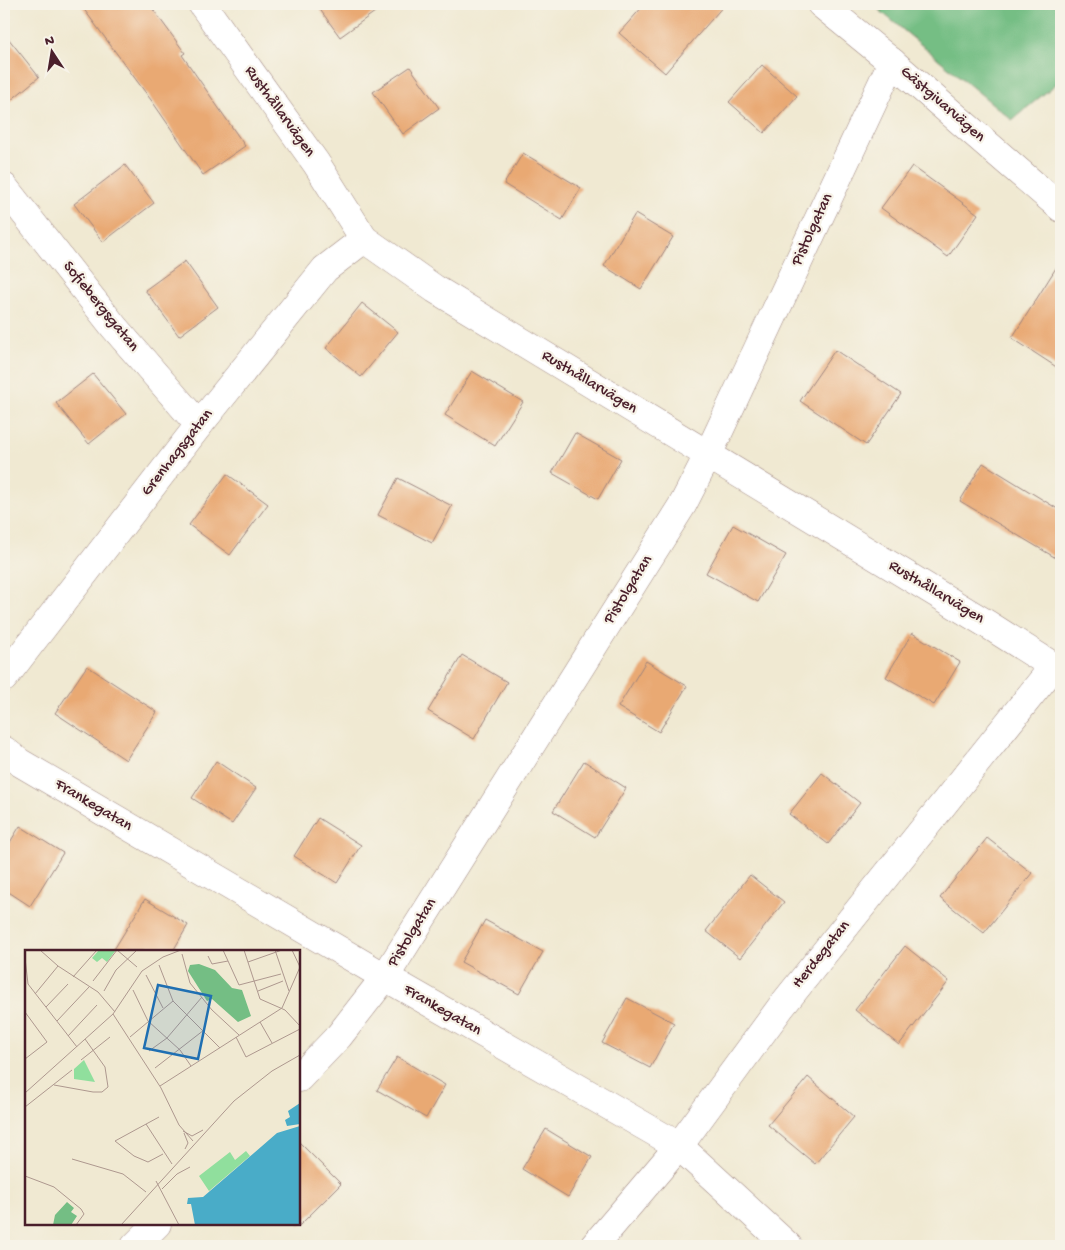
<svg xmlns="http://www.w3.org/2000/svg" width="1065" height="1250" viewBox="0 0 1065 1250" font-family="'Gochi Hand',sans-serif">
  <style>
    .forest { fill: #74be84; stroke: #5f6e58 }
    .building { fill: #e9a973 }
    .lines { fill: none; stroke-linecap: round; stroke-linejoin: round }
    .minor-casing { stroke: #9d847e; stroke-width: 29 }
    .minor { stroke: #fff; stroke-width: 28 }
    .labels { text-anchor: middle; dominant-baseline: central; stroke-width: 4.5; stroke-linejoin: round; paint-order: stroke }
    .street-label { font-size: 16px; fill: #4a1f2b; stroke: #f7f3e8 }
    .inset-road { fill: none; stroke: #ae988f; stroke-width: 1 }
    .view { fill: #1f6fb2; fill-opacity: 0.15; stroke: #1f6fb2; stroke-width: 2.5 }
    .inset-edge { fill: none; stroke: #4a1f2b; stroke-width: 2.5 }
  </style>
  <rect width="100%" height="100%" fill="#f7f3e8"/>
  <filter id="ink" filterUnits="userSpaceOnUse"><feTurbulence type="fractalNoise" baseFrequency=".02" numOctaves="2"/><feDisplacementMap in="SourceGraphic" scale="10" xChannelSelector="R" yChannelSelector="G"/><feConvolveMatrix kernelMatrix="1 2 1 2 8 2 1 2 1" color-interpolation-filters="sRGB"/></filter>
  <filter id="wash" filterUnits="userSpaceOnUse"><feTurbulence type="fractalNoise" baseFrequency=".0096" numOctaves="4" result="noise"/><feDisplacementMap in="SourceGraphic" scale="20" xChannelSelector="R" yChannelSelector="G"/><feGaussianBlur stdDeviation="1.12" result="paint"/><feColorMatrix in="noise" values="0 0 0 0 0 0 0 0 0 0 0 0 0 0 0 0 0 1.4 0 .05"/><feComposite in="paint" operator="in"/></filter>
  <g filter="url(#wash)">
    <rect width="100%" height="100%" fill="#f0e9d2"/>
    <polygon class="forest" points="872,4 1061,4 1061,80 1012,120"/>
    <g id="blocks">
      <g class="building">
        <polygon points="80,4 149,4 185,53 182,55 245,146 203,175 154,104"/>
        <polygon points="316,4 386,4 340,37"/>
        <polygon points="645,4 725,4 665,73 619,33"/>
        <polygon points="4,33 39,77 4,106"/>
        <polygon points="762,65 797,96 764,133 729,102"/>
        <polygon points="410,67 439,108 403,134 373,92"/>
        <polygon points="523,153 581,188 562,220 504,184"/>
        <polygon points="125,165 154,203 103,242 74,204"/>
        <polygon points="912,166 978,214 948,257 881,208"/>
        <polygon points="635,214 673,237 641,289 604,266"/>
        <polygon points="1061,260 1061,370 1012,338"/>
        <polygon points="185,261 218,307 179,336 145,290"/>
        <polygon points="362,303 398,332 361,377 326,348"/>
        <polygon points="835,350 901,394 866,445 800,401"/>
        <polygon points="472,371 523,402 495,446 445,415"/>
        <polygon points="93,374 126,414 89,444 56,403"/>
        <polygon points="575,433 621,459 598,499 552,473"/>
        <polygon points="983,463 1061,511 1061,561 960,501"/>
        <polygon points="227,474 268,504 230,555 189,525"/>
        <polygon points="398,478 452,506 432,543 378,515"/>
        <polygon points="733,525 786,555 758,602 706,573"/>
        <polygon points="912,633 960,662 934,705 886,677"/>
        <polygon points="462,655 507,682 474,739 428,711"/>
        <polygon points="646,661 687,686 659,732 618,707"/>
        <polygon points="87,666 157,712 126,760 55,713"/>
        <polygon points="216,761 256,788 232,824 192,798"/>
        <polygon points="584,761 626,788 595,837 553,811"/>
        <polygon points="822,773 860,803 828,844 789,814"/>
        <polygon points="318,818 361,845 337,883 294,856"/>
        <polygon points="20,826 63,853 30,906 4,889 4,852"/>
        <polygon points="987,838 1032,873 984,933 940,898"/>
        <polygon points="750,875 784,902 740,958 706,931"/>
        <polygon points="145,899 188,925 173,951 113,951"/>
        <polygon points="485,920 543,952 519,994 461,962"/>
        <polygon points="905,946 949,981 899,1045 855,1010"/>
        <polygon points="627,998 674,1023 650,1068 602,1043"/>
        <polygon points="397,1057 445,1085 426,1118 377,1090"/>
        <polygon points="808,1077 854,1117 815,1164 768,1125"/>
        <polygon points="546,1129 592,1157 568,1197 522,1169"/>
        <polygon points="299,1142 341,1184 299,1226"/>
      </g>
    </g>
  </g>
  <g filter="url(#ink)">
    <use href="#blocks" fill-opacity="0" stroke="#9d847e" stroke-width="1"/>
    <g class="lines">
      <defs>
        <g id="minor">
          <polyline points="202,4 316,163 364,239 435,289 987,624 1061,671"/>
          <polyline points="821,4 892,62 1061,208"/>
          <polyline points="4,187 114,327 199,425"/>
          <polyline points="4,678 199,425 325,269 364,239"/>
          <polyline points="4,750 19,762 385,977 679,1146 788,1246"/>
          <polyline points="299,1078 339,1036 385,977 683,504 708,455 892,62"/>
          <polyline points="135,1246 157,1224"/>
          <polyline points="594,1246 679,1146 781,1007 1054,666"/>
        </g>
      </defs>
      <use href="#minor" class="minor-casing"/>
      <use href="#minor" class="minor"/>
    </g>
  </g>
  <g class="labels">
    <g class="street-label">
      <text transform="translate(942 105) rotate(41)">Gästgivarvägen</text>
      <text transform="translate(279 112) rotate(54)">Rusthållarvägen</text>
      <text transform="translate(813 230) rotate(-65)">Pistolgatan</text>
      <text transform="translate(100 307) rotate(51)">Sofiebergsgatan</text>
      <text transform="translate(589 383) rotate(31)">Rusthållarvägen</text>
      <text transform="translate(178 453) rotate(-52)">Grenhagsgatan</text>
      <text transform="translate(629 590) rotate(-58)">Pistolgatan</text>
      <text transform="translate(936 593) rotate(31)">Rusthållarvägen</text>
      <text transform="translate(93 806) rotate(31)">Frankegatan</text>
      <text transform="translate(413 933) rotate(-58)">Pistolgatan</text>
      <text transform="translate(822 955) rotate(-51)">Herdegatan</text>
      <text transform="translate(442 1011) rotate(30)">Frankegatan</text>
    </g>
  </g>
  <g transform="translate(25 950)">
    <rect width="275" height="275" fill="#f0e9d2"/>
    <path d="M74,0H91L82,12L77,8L72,12L67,8ZM59,110L70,132L49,129V119ZM221,201L225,206L184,241L174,226L205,202L210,210Z" fill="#90df9d"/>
    <path d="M174,14L190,20L207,38L217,40L226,66L213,72L187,49L182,51L163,21L165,15ZM42,252L49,258L46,262L52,266L46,275H28L30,265Z" fill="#74be84"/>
    <path d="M275,153V174L262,176L260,170L265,167L263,161ZM275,176V275H170L166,254H162L163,248L178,247L252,183Z" fill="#49acc8"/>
    <path class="inset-road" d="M15,0L33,16L73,42L90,62M92,0L112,17M198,0L214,35L256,24M219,0L235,49L260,60L275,76M250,0L264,41M267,0L275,17M157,4L165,33L187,60L214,85M183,6L187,14L203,11M0,8L3,34L52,97M223,12L257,0M134,15L148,51L195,98M121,25L138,58M48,27L72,0M68,31L92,0M108,40L123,71L155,100L166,116M79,41L91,20L112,0M233,41L258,31M10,44L33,16M21,57L43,34M0,62L22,92L0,109M88,64L136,138L154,175L168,191M32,71L64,37M235,72L247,93M43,86L72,55M105,87L148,51M211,87L221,107L275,79M124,101L142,88L177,47M56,110L85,87M130,118L179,80M29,135L68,142H77L83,137L80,117L60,89M135,136L257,58L275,17M0,143L88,64L117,21L138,7L156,0M0,157L47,120M134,167L90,191L109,206L123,212L138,204M121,174L147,214M158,181L167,186L178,180M159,183L163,193L160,199M47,209L98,224L121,242M0,226L29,237L56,259L59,264L51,275M131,231L154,275M137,239L152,224L165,217M96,275L209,151L247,121L275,105"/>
    <path class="view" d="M133,35L186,46L173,109L119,98Z"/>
    <rect width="275" height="275" class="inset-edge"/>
  </g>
  <rect width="1065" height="1250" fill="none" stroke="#f7f3e8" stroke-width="20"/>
  <g transform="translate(52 52) rotate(348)" stroke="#f7f3e8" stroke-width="4" paint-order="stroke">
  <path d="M0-4L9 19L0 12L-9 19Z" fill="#4a1f2b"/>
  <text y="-8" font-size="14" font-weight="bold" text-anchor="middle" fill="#4a1f2b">N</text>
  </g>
</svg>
